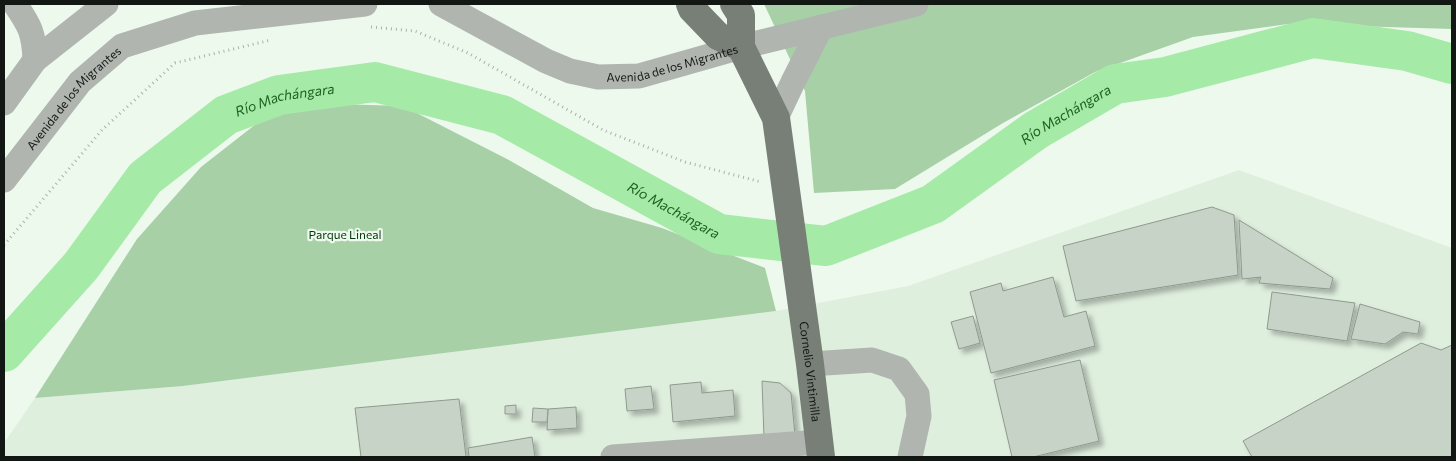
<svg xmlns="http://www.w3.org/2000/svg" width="1456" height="461" viewBox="0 0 1456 461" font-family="Commissioner,sans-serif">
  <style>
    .built { fill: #dfefde }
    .green { fill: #a7d0a7 }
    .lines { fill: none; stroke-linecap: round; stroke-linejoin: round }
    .river { stroke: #a6eaa7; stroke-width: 40 }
    .building { fill: #c8d3c8; stroke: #8f998f; filter: url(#shadow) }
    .path { stroke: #a9b2a9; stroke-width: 3; stroke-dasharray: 1 4; stroke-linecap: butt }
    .minor { stroke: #b0b5b0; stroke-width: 25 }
    .major { stroke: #777f77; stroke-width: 28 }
    .labels { text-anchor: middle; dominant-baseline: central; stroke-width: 4.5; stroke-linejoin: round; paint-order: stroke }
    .street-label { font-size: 12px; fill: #131713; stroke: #eef9ee }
    .park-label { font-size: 12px; fill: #033409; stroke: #eef9ee }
    .water-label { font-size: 14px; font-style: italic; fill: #1e6224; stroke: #eef9ee }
  </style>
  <defs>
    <filter id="shadow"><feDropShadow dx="4.5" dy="4.5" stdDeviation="2.5" flood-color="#0004"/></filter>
  </defs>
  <rect width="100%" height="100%" fill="#eef9ee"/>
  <polygon class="built" points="1239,170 1452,248 1452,457 4,457 4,443 35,398 183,386 776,311 908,286"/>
  <g class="green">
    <polygon points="764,4 1452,4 1452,29 1288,24 1193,37 1095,72 1003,123 895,189 814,193 805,91"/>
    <polygon points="336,104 403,106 507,159 593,208 662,228 765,268 776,311 183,386 35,398 137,239 201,167 265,117"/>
  </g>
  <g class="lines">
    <path class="river" id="s1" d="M4,352L81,266L145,178L226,115L279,95L375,82L502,115L719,234L826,246L933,204L1036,130L1115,84L1165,77L1313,38L1407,51L1452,64"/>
  </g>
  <g class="building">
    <polygon points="1212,207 1234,215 1238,275 1076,301 1063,246"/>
    <polygon points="1239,220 1333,278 1330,289 1259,283 1261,277 1242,279"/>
    <polygon points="1053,277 1064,317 1086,311 1095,346 991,373 970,292 1001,283 1003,291"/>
    <polygon points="1272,292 1355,303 1347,341 1267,329"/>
    <polygon points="1360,304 1420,322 1418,334 1403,332 1385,344 1351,339"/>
    <polygon points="973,316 980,343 959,349 951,322"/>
    <polygon points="1421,343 1441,350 1452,345 1452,457 1252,457 1243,441"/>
    <polygon points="1080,360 1099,441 1033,457 1012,457 994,380"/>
    <polygon points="762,381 780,383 791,393 795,435 764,438"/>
    <polygon points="701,382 702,393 733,390 735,416 673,422 670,385"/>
    <polygon points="651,386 654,409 627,411 625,389"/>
    <polygon points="459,399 466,457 361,457 355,408"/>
    <polygon points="516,405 516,414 505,414 505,406"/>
    <polygon points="576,407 577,428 547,430 548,409"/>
    <polygon points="533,408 548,409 547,422 532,422"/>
    <polygon points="532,437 535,457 469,457 468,448"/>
  </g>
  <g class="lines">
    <g class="path">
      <polyline points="371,27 415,31 468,53 603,130 685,162 761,182"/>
      <polyline points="4,245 102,130 175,63 271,40"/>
    </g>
    <g class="minor">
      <path d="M15,4C30,26 34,33 35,60"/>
      <path id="s2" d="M441,4L546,61L570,71L598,77L639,76L741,47L916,4"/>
      <polyline points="4,103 35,60 106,4"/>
      <polyline points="776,118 793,82 821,27"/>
      <path id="s3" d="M4,180L80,82L122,46L195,23L365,4"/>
      <polyline points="810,364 872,360 899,369 917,394 919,416 910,457"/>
      <polyline points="613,457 820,442"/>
    </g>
    <g class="major">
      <polyline points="690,4 692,9 718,36 741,47"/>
      <path id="s4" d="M734,4L741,15V47L776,118L810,364L821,457"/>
    </g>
  </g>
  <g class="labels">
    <g class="street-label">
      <text stroke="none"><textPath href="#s2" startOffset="250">Avenida de los Migrantes</textPath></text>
      <text stroke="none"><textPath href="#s3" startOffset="108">Avenida de los Migrantes</textPath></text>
      <text stroke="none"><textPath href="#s4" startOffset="380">Cornelio Vintimilla</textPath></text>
    </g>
    <g class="park-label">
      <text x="345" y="234">Parque Lineal</text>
    </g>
    <g class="water-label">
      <text stroke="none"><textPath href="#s1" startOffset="388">Río Machángara</textPath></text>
      <text stroke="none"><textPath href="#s1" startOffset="1242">Río Machángara</textPath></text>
      <text stroke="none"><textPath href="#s1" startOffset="808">Río Machángara</textPath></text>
    </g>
  </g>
  <rect width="1456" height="461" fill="none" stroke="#131713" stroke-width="10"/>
</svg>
